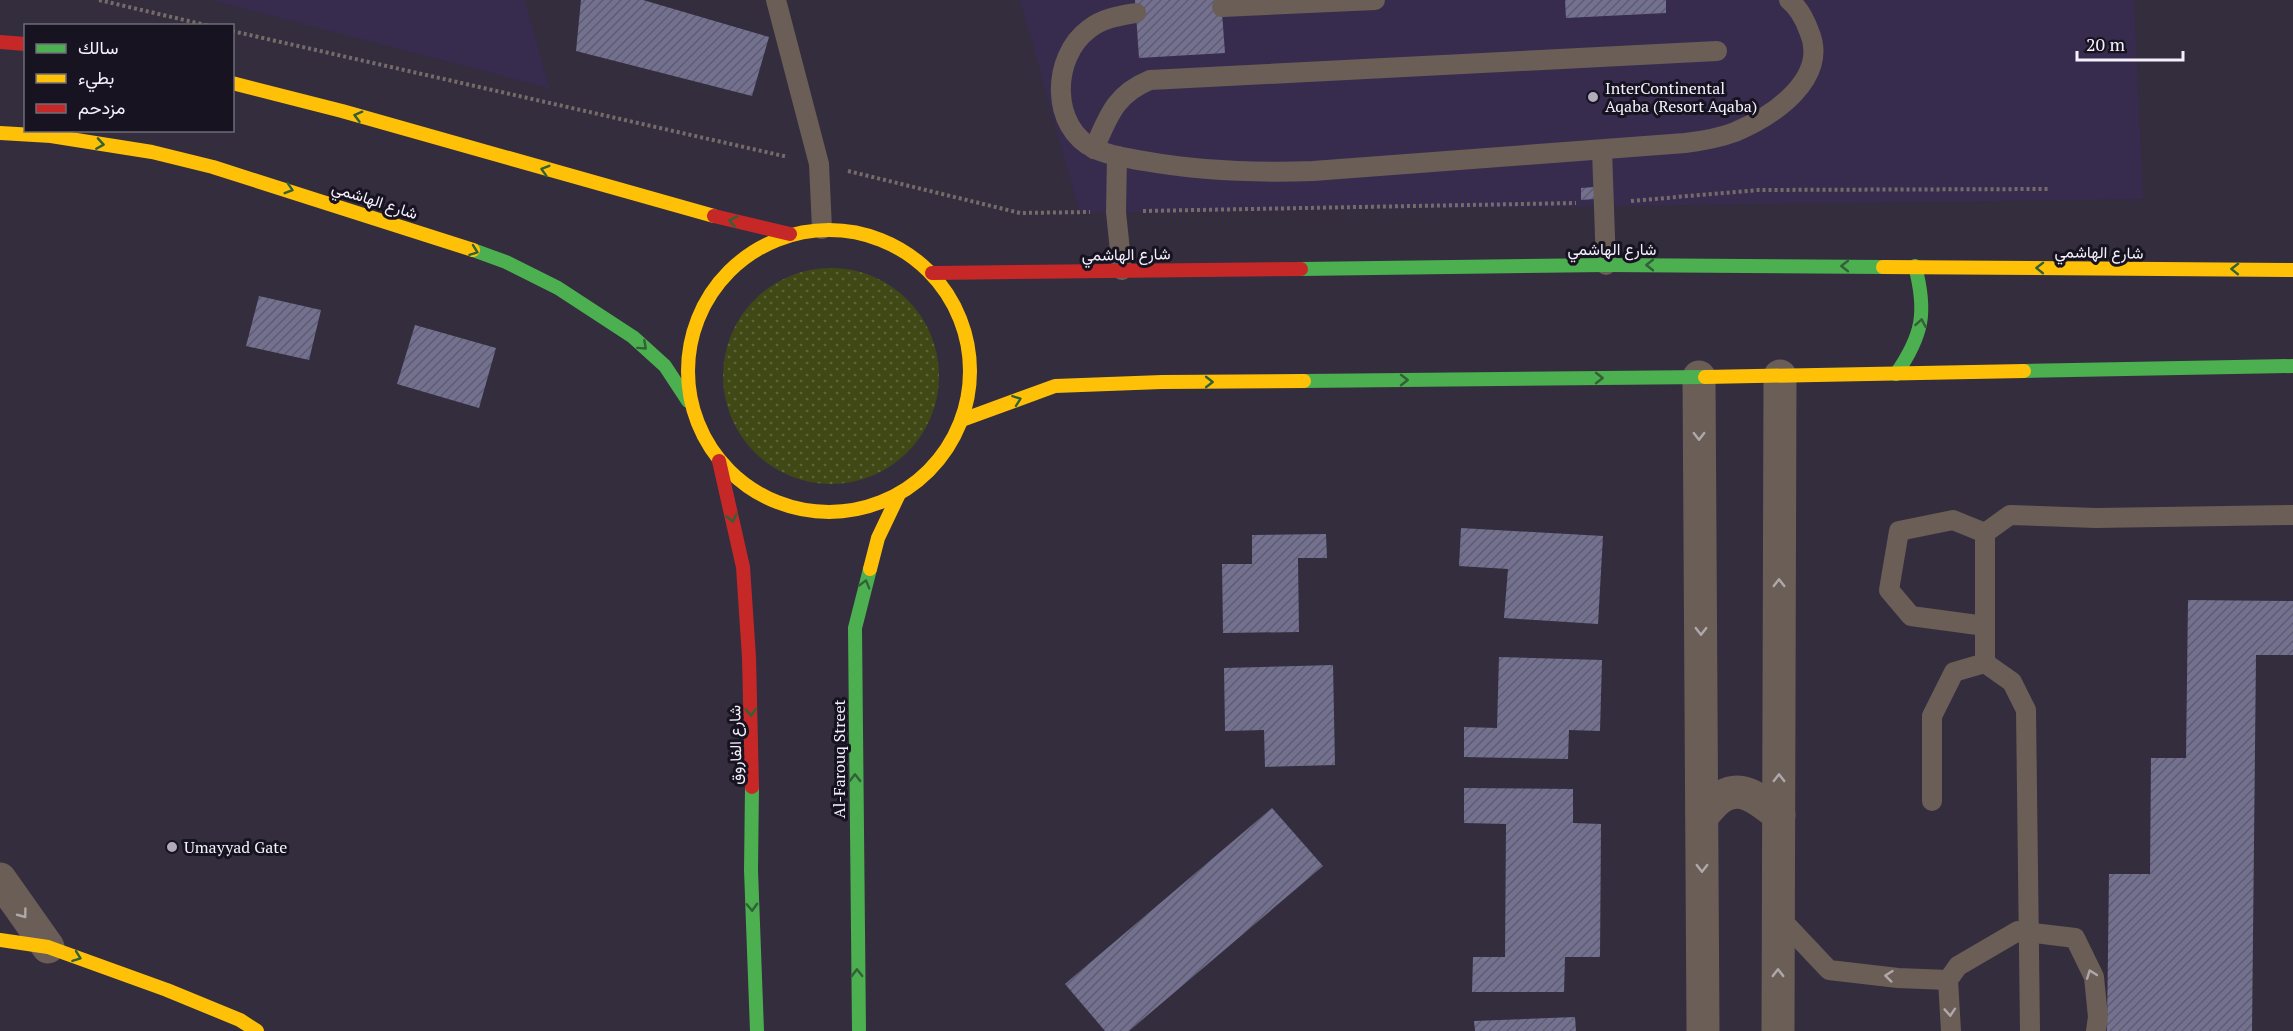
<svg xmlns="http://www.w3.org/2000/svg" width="2293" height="1031" viewBox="0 0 2293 1031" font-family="'PT Serif',Vazirmatn,serif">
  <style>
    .built { fill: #382c4e }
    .grass { fill: url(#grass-dots) }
    .building { fill: url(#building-hatch) }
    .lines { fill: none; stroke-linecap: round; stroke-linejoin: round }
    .path { stroke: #756c6a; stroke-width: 4; stroke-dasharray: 3 3; stroke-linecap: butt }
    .lane { stroke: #6a5e57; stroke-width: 20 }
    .street { stroke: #6a5e57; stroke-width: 33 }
    .fast { stroke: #4caf50; stroke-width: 14 }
    .slow { stroke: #ffc107; stroke-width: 14 }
    .jam { stroke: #c62828; stroke-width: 14 }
    .oneway { stroke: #326138 }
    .oneway2 { stroke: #afa8aa }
    .poi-dot { fill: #b0acba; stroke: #171320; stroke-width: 2 }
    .labels { text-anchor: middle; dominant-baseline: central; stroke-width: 6; stroke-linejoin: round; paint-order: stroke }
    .poi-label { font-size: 16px; fill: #f4f1fd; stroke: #171320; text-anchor: start }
    .street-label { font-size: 16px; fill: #f4f1fd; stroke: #171320 }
  </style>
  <defs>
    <pattern id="grass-dots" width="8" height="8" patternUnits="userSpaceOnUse" patternTransform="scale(1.5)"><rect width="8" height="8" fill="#404916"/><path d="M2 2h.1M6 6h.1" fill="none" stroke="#5c6439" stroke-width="1.8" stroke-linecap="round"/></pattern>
    <pattern id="building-hatch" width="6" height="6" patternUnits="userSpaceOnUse" patternTransform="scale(1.5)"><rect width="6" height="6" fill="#73718f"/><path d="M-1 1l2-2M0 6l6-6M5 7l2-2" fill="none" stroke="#5e5c6e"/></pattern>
  </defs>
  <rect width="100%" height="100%" fill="#332d3e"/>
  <g class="built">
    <polygon points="211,0 525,0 549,88"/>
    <polygon points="1020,0 2134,0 2143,199 1080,213"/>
  </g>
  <circle class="grass" cx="831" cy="376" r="108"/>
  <g class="building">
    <polygon points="581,0 643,0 769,37 752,96 576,51"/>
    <polygon points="1135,0 1221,0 1225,53 1139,58"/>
    <polygon points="1565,0 1666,0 1666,13 1566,18"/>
    <polygon points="1595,187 1595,199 1581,200 1581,188"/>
    <polygon points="259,296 321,310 309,360 246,346"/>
    <polygon points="415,325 496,348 479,408 397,384"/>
    <polygon points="1461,528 1603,536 1598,624 1504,618 1508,569 1459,566"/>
    <polygon points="1326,534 1327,558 1298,558 1299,632 1223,633 1222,564 1252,564 1252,535"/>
    <polygon points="2188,600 2293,601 2293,655 2256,655 2252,1031 2107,1031 2109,874 2150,874 2151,758 2186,758"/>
    <polygon points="1499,657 1602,660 1600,731 1569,730 1568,759 1464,757 1464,727 1497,728"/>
    <polygon points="1333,665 1335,765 1265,767 1264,730 1225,731 1224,668"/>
    <polygon points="1464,788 1573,789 1573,823 1601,824 1600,957 1565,957 1564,992 1472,992 1473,957 1505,957 1506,824 1464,823"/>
    <polygon points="1272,808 1323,866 1129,1031 1105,1031 1065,984"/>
    <polygon points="1575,1017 1576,1031 1475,1031 1474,1021"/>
  </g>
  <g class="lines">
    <g class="path">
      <polyline points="99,0 210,26"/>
      <polyline points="232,31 788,157"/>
      <polyline points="848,171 1020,213 1090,212"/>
      <polyline points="1631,201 1758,190 2050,189"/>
      <polyline points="1143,211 1576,203"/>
    </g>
    <g class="lane">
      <polyline points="776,0 819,164 822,229"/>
      <polyline points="1222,7 1375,0"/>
      <path d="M1136,13C1119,16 1103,18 1089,29C1051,57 1050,128 1095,149C1110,156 1128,158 1144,161C1200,171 1256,173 1313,171L1685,143C1702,141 1719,138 1735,132C1773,116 1830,78 1809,31C1805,20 1799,8 1789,0"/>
      <path d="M1094,149C1108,117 1115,94 1150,80L1717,51"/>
      <polyline points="1602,150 1606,265"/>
      <polyline points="1117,156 1116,212 1122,270"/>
      <polyline points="1985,626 1911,616 1889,590 1899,531 1953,520 1985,533"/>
      <polyline points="1985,663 1985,533 2010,515 2096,518 2293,515"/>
      <polyline points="1932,801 1932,716 1954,672 1985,663 2012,682 2026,710 2030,1031"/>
      <polyline points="1778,916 1829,970 1898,978 1948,980"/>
      <polyline points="1951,1031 1948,980 1958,966 2018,931 2075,938 2094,977 2098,1017 2096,1031"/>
    </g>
    <g class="street">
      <polyline points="1699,377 1703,1031"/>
      <path d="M1702,816C1708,810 1715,800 1723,796C1744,784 1763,803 1779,815"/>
      <polyline points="0,879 48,947"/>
      <polyline points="1778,1031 1780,376"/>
    </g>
    <g class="fast">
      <polyline points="473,250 506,262 558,288 633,337 665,366 688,401"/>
      <polyline points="1301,269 1606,265 1883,267"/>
      <polyline points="2024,371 2293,366"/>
      <path d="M1896,374C1923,335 1927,312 1915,266"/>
      <polyline points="1304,381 1705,377"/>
      <polyline points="752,787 751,870 757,1031"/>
      <polyline points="859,1031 855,628 870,569"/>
    </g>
    <g class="slow">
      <polyline points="232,83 342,111 714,216"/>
      <polyline points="0,133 51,136 152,152 213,167 473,250"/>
      <circle cx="829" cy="371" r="141"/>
      <polyline points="1883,267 2293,270"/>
      <polyline points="1705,377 2024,371"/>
      <polyline points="962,420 1055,386 1162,382 1304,381"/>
      <polyline points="870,569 878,538 899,494"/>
      <polyline points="0,940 48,947 167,990 240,1020 257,1031"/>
    </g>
    <g class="jam">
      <polyline points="0,42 26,44"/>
      <polyline points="714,216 790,234"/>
      <polyline points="932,273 1301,269"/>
      <polyline points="719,461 743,567 749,657 752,787"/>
    </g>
  </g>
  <defs><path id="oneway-chevron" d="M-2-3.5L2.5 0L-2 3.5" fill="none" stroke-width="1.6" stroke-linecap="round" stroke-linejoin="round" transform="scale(1.5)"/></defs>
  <g class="oneway">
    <use href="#oneway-chevron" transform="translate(358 116) rotate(-165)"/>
    <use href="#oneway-chevron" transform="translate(100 144) rotate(9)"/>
    <use href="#oneway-chevron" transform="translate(545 170) rotate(-164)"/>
    <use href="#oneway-chevron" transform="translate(289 189) rotate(17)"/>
    <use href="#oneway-chevron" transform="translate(733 221) rotate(-167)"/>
    <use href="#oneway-chevron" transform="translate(474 251) rotate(20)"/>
    <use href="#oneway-chevron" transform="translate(1650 265) rotate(-180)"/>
    <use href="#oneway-chevron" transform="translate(1845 266) rotate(-180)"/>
    <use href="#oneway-chevron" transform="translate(2040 268) rotate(-179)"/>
    <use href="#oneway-chevron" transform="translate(2235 269) rotate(-179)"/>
    <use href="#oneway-chevron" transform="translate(1921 323) rotate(-80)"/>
    <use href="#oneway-chevron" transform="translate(643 346) rotate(42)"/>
    <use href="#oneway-chevron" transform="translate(1599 378)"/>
    <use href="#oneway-chevron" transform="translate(1404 380)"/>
    <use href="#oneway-chevron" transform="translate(1209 382)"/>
    <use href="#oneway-chevron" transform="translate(1017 400) rotate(-20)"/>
    <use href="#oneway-chevron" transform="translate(732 518) rotate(77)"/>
    <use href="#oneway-chevron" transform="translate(865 584) rotate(-74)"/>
    <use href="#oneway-chevron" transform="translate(751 712) rotate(88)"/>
    <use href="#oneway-chevron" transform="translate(855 778) rotate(-90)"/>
    <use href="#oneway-chevron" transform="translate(752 907) rotate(88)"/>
    <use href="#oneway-chevron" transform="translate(77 957) rotate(20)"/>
    <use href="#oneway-chevron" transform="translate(857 973) rotate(-91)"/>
  </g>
  <g class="oneway2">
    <use href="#oneway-chevron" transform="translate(1699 436) rotate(90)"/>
    <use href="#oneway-chevron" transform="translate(1779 583) rotate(-90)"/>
    <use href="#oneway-chevron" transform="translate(1701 631) rotate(90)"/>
    <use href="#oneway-chevron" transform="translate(1779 778) rotate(-90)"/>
    <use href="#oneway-chevron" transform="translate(1702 868) rotate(90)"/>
    <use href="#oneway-chevron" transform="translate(23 914) rotate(53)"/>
    <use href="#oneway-chevron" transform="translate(1778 973) rotate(-90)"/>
    <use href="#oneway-chevron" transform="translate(2091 974) rotate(-110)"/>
    <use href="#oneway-chevron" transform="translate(1889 976) rotate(-174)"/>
    <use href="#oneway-chevron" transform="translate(1950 1012) rotate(86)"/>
  </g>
  <g class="poi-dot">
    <circle cx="1593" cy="97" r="6"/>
    <circle cx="172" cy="847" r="6"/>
  </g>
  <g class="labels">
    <g class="poi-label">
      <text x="1605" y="88">InterContinental<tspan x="1605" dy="18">Aqaba (Resort Aqaba)</tspan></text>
      <text x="184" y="847">Umayyad Gate</text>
    </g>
    <g class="street-label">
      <text transform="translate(375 200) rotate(18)">شارع الهاشمي</text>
      <text x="1612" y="249">شارع الهاشمي</text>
      <text transform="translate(2099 252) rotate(1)">شارع الهاشمي</text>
      <text transform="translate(1126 254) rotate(-1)">شارع الهاشمي</text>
      <text transform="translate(735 745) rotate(-91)">شارع الفاروق</text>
      <text transform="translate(839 759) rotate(-90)">Al-Farouq Street</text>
    </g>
  </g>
  <rect x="24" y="24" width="210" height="108" fill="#171320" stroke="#6f6c78" stroke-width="1.5"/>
  <rect x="36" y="44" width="30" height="9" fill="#4caf50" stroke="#6f6c78" stroke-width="1.5"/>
  <text x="78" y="54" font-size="18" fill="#f4f1fd">سالك</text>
  <rect x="36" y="74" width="30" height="9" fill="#ffc107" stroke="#6f6c78" stroke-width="1.5"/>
  <text x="78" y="84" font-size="18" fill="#f4f1fd">بطيء</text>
  <rect x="36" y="104" width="30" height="9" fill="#c62828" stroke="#6f6c78" stroke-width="1.5"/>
  <text x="78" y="114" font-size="18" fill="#f4f1fd">مزدحم</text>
  <path d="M2077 51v9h106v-9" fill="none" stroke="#f4f1fd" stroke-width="3"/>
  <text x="2086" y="51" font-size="18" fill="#f4f1fd" stroke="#171320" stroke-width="4.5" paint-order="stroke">20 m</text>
</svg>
